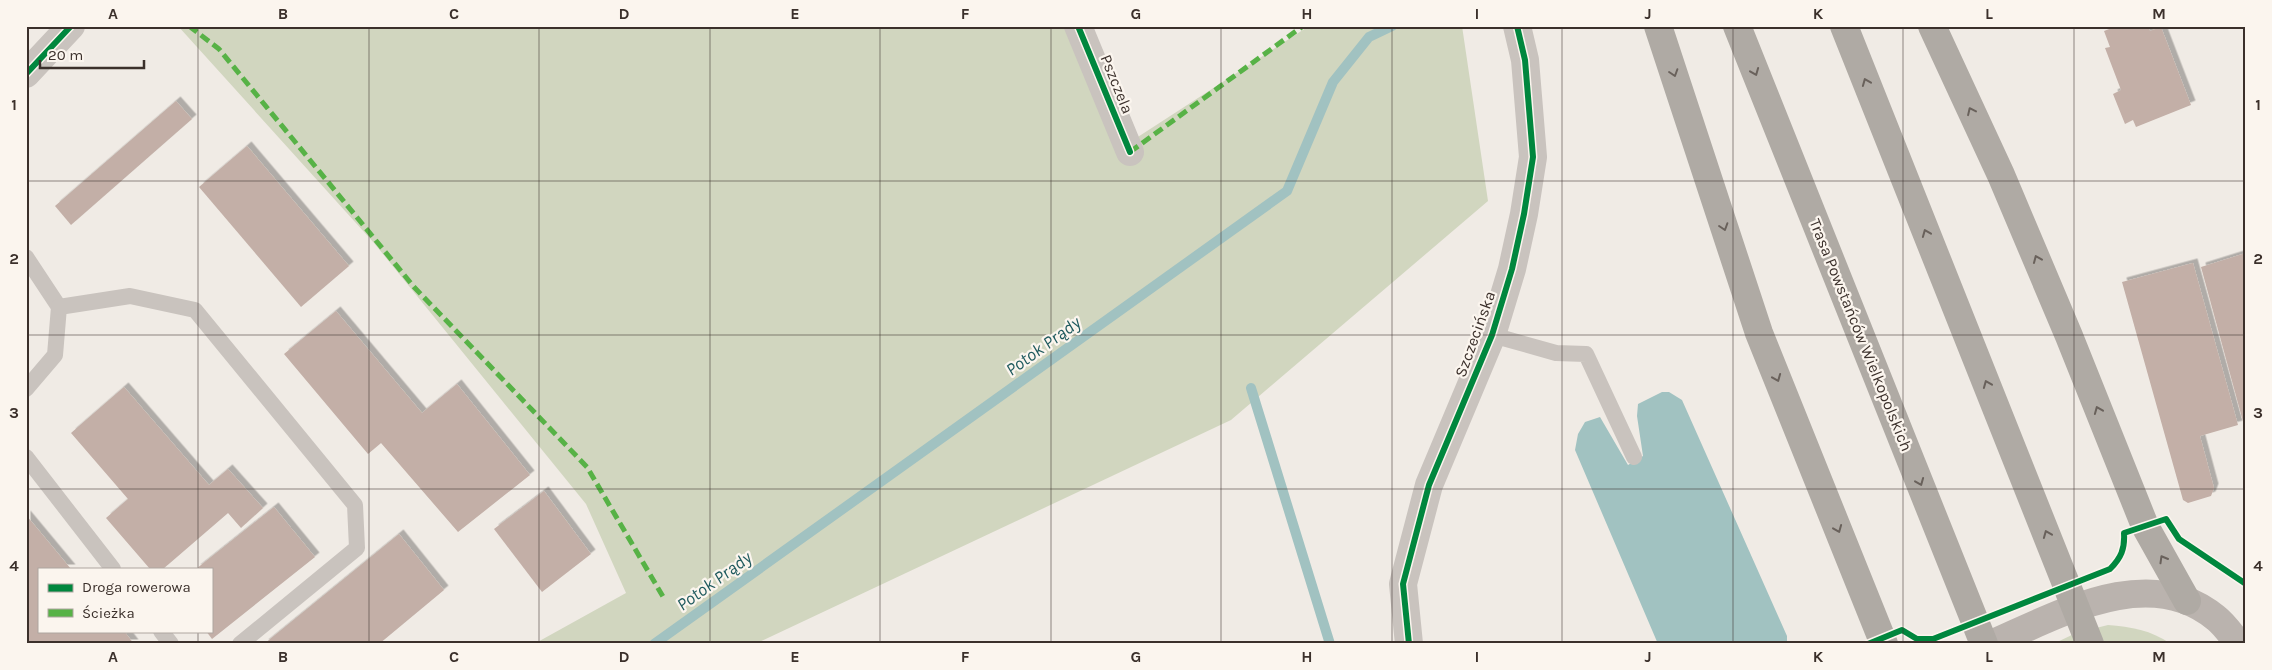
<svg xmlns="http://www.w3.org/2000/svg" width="2272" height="670" viewBox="0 0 2272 670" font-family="Karla,sans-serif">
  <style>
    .green { fill: #d1d6bf }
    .water { fill: #a1c2c1 }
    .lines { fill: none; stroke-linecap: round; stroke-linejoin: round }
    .stream { stroke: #a1c2c1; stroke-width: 10 }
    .building { fill: #c3afa7; filter: url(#shadow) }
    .lane { stroke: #c9c3be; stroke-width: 16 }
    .street { stroke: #c9c3be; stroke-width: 28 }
    .secondary { stroke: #bab3ae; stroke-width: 28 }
    .highway { stroke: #afaaa4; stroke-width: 28 }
    .quiet { stroke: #57b246; stroke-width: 5; stroke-dasharray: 10 5; stroke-linecap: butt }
    .cycleway-casing { stroke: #fbf5ee; stroke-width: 9 }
    .cycleway { stroke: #00873e; stroke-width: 6 }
    .oneway { stroke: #69615b }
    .grid { fill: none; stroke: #3b302b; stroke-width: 1; stroke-opacity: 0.55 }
    .labels { text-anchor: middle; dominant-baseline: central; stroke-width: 4.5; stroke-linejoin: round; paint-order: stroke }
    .street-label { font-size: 16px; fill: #3b302b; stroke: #fbf5ee }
    .water-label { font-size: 18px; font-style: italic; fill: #1f5a5e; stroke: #fbf5ee }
    .neatline { fill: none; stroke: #3b302b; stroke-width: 2 }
    .grid-label { font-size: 16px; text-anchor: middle; font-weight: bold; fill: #3b302b }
  </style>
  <defs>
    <filter id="shadow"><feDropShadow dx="4.5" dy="-4.5" stdDeviation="0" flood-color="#0004"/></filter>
  </defs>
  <rect width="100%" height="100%" fill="#f0ebe5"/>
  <g class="green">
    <polygon points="178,26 1078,26 1127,144 1309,26 1462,26 1488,201 1231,420 755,644 534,644 626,593 586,504 374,243"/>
    <path d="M2108,625C2131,627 2151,630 2171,644H2053L2076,633Z"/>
  </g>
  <polygon class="water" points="1662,392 1669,392 1682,400 1787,636 1787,644 1658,644 1575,450 1578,434 1585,422 1600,417 1628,465 1643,456 1637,416 1638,404"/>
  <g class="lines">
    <g class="stream">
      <polyline points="1251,388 1330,644"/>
      <polyline points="654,644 1287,191 1333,82 1369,37 1392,26"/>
    </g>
  </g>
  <g class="building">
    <polygon points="2117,26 2148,26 2150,31 2161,27 2191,105 2136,127 2133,120 2125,124 2113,94 2121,90 2105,48 2110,47 2104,31"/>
    <polygon points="176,101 192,119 71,225 55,206"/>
    <polygon points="247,146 349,266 301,307 199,187"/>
    <polygon points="2246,253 2246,429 2245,429 2201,267"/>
    <polygon points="2193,263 2238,425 2200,436 2214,488 2211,496 2188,503 2183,500 2122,282"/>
    <polygon points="336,311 422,413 457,384 530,475 458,532 381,443 368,454 284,354"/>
    <polygon points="124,387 209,485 228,469 263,508 241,528 228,513 163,569 150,569 106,518 128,499 71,433"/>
    <polygon points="544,491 591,554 542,592 494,529"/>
    <polygon points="274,507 315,557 212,639 206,631 211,631 211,569 196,569"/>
    <polygon points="26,515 71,569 39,569 39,631 124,631 134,644 26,644"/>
    <polygon points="399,534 444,590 379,644 264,644"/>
  </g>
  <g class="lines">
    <g class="lane">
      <polyline points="26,257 59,307 55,355 26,389"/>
      <polyline points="59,307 130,296 195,310 355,505 357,548 240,644"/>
      <polyline points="1492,335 1556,353 1586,354 1634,457"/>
      <polyline points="26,457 113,569"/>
      <polyline points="161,631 171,644"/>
    </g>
    <g class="street">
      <polyline points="1078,26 1130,152"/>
      <polyline points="26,74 71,26"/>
      <polyline points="1409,644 1403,584 1429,485 1492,335 1512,269 1524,214 1533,157 1525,60 1517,26"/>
    </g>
    <path class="secondary" d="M1991,644C2058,615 2149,562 2216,618C2225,625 2232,636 2239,644"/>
    <g class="highway">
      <polyline points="1658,26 1759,333 1884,644"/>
      <polyline points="1737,26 1984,644"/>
      <polyline points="1844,26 2090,644"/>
      <polyline points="1932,26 2001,175 2069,336 2145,526 2187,601"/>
    </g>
    <g class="quiet">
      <polyline points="189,26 219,49 414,287 587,467 665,600"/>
      <polyline points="1130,152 1303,26"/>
    </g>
    <defs>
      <g id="cycleway">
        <polyline points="1078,26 1130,152"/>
        <polyline points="26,74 71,26"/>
        <polyline points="1409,644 1403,584 1429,485 1492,335 1512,269 1524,214 1533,157 1525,60 1517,26"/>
        <path d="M1868,644L1902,630L1917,639H1933L2110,569C2121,558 2125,549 2124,533L2166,519L2179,539L2246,584"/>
      </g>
    </defs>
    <use href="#cycleway" class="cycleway-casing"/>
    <use href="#cycleway" class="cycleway"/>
  </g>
  <defs><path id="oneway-chevron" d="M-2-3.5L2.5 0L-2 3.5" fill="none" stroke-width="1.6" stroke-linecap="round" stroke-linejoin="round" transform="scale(1.25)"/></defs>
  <g class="oneway">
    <use href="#oneway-chevron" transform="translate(1755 72) rotate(68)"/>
    <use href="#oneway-chevron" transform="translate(1674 73) rotate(72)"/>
    <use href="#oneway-chevron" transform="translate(1866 82) rotate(-112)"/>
    <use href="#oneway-chevron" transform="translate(1971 111) rotate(-115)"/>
    <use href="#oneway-chevron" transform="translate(1724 227) rotate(72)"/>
    <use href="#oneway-chevron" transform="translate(1926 233) rotate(-112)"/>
    <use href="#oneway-chevron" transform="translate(2037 259) rotate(-113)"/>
    <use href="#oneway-chevron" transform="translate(1777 378) rotate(68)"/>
    <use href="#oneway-chevron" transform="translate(1987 384) rotate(-112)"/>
    <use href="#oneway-chevron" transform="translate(2098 410) rotate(-112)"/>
    <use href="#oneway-chevron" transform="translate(1920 482) rotate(68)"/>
    <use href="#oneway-chevron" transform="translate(1838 529) rotate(68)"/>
    <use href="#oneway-chevron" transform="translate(2047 534) rotate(-112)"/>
    <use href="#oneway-chevron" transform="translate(2163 559) rotate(-120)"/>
  </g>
  <path class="grid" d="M198,26V569M369,26V644M539,26V644M710,26V644M880,26V644M1051,26V644M1221,26V644M1392,26V644M1562,26V644M1733,26V644M1903,26V644M2074,26V644M26,181H2246M26,335H2246M26,489H2246M198,631V644"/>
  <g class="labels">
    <g class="street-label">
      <text transform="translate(1117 84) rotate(68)">Pszczela</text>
      <text transform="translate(1475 334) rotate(-70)">Szczecińska</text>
      <text transform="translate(1861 335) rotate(68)">Trasa Powstańców Wielkopolskich</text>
    </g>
    <g class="water-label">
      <text transform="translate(1043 346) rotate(-36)">Potok Prądy</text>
      <text transform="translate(714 581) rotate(-36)">Potok Prądy</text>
    </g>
  </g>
  <rect width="2272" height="670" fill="none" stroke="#fbf5ee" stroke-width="55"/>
  <rect x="38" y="568" width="175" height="65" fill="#fbf5ee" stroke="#aea6a0"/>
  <rect x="48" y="584" width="25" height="8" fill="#00873e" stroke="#aea6a0"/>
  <text x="82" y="592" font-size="15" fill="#3b302b">Droga rowerowa</text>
  <rect x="48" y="609" width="25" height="8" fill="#57b246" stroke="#aea6a0"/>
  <text x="82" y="618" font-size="15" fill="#3b302b">Ścieżka</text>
  <path d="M40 60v8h104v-8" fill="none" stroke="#3b302b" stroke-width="2.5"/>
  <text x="48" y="60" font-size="15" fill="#3b302b" stroke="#fbf5ee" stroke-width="4" paint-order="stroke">20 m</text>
  <rect x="28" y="28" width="2216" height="614" class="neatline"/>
  <g class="grid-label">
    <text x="113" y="19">A</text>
    <text x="283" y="19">B</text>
    <text x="454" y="19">C</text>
    <text x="624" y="19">D</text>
    <text x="795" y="19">E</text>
    <text x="965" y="19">F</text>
    <text x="1136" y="19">G</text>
    <text x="1307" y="19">H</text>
    <text x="1477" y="19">I</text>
    <text x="1648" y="19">J</text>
    <text x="1818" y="19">K</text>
    <text x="1989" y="19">L</text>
    <text x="2159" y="19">M</text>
    <text x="14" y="110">1</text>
    <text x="2258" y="110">1</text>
    <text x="14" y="264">2</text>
    <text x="2258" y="264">2</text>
    <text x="14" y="418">3</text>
    <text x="2258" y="418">3</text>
    <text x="14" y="571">4</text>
    <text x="2258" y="571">4</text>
    <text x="113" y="662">A</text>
    <text x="283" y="662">B</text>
    <text x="454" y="662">C</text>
    <text x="624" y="662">D</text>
    <text x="795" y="662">E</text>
    <text x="965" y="662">F</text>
    <text x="1136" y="662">G</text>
    <text x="1307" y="662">H</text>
    <text x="1477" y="662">I</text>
    <text x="1648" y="662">J</text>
    <text x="1818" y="662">K</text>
    <text x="1989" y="662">L</text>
    <text x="2159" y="662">M</text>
  </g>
</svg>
